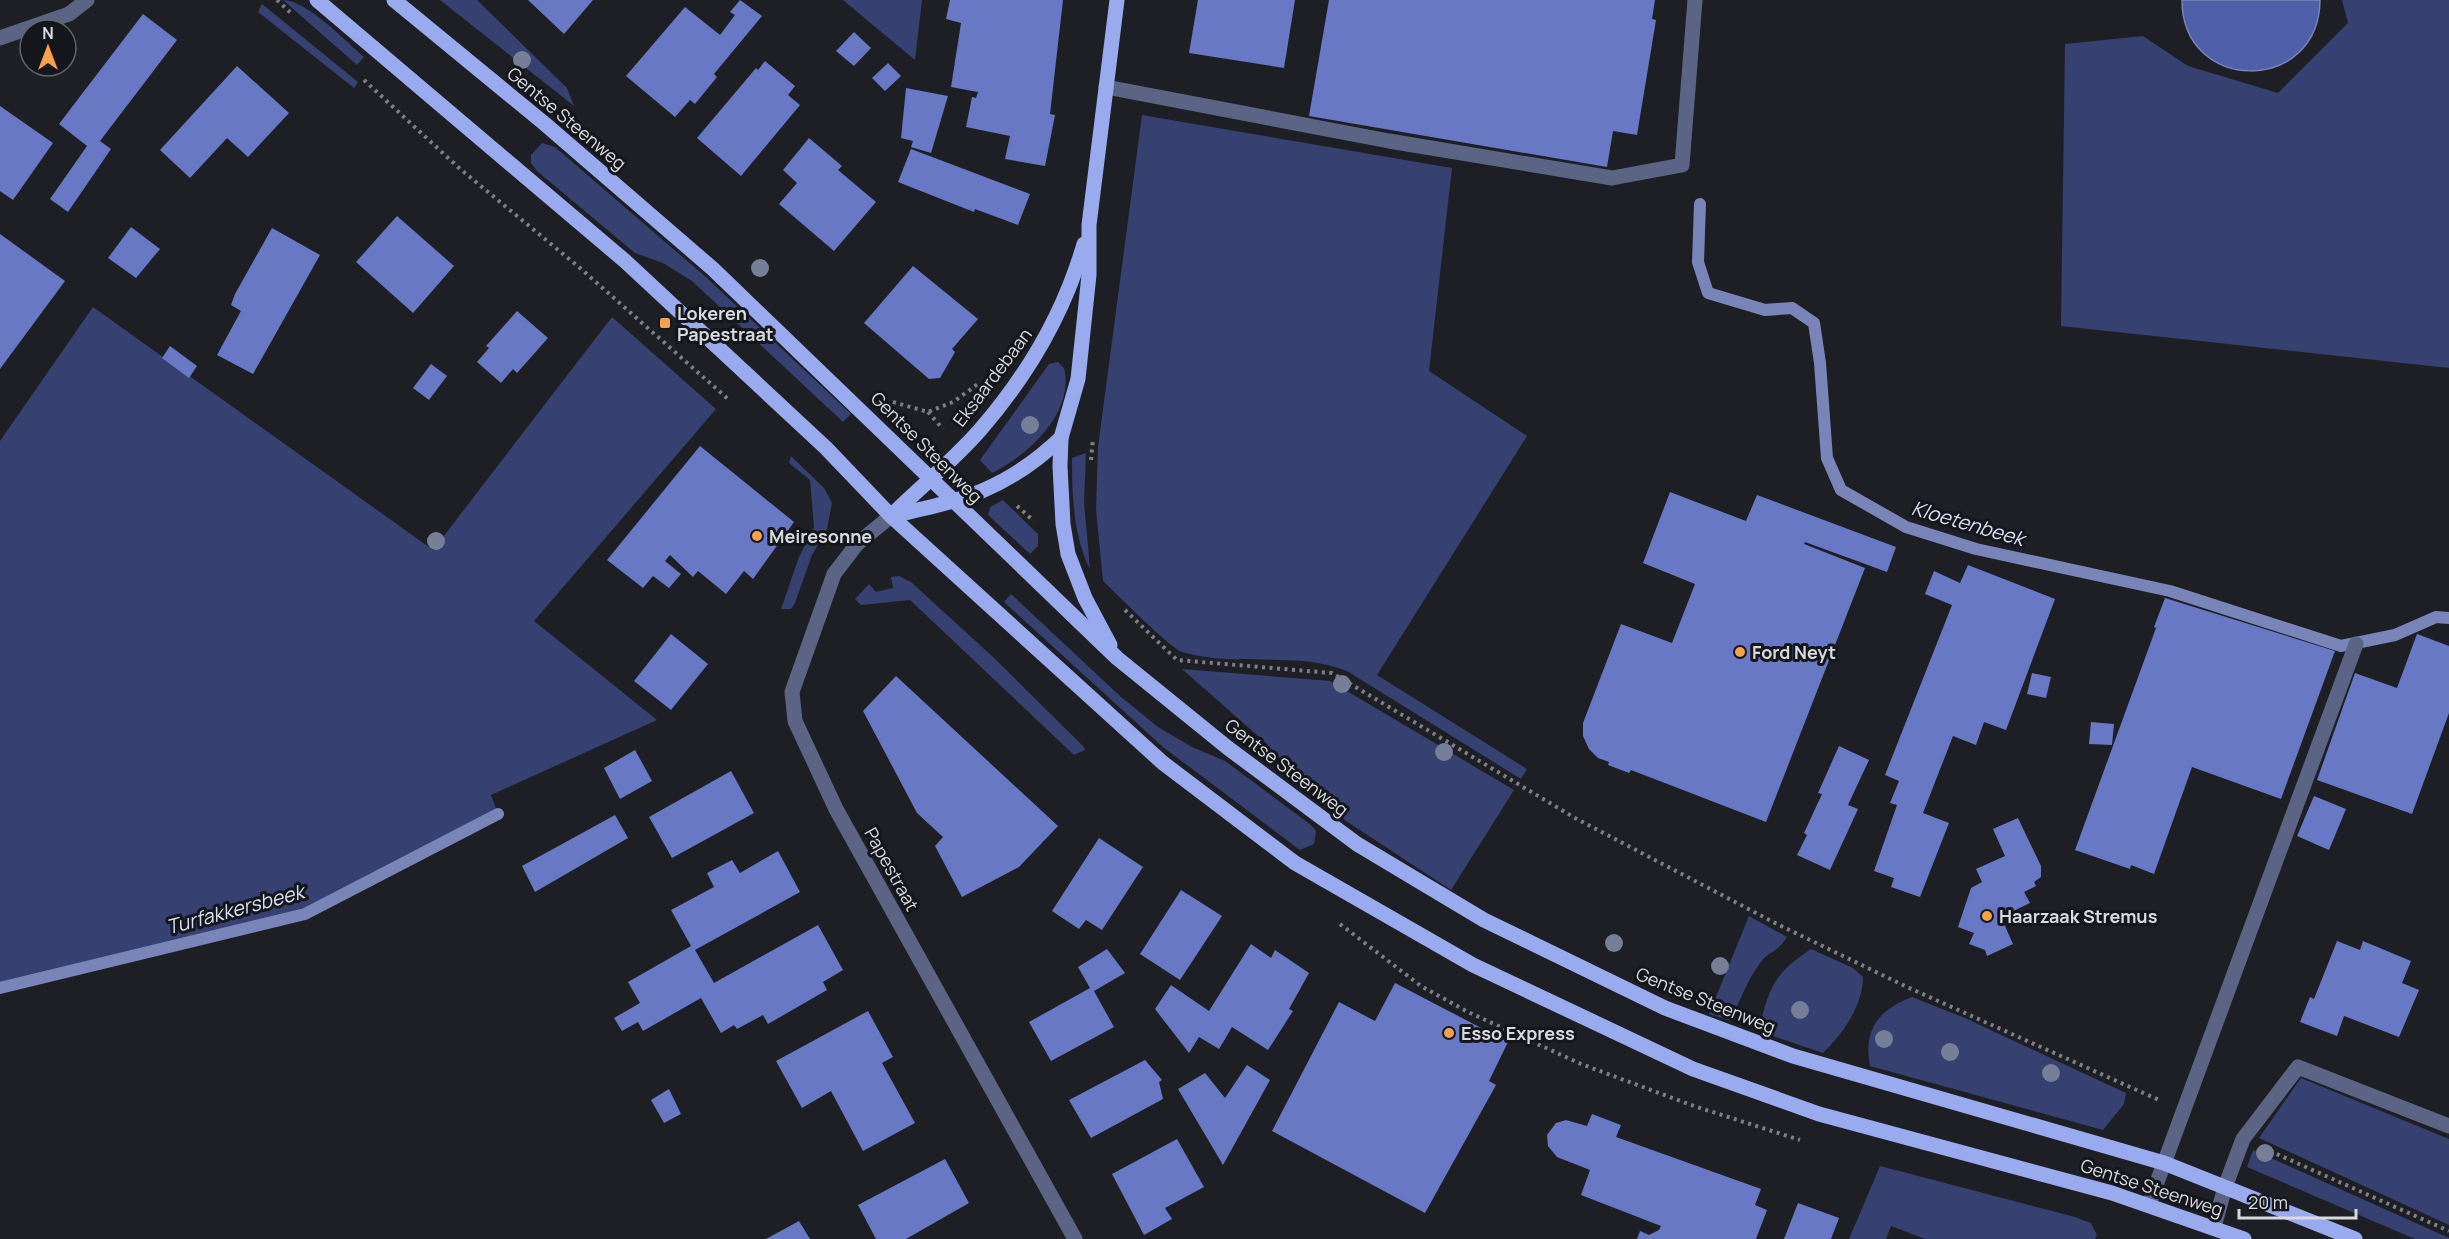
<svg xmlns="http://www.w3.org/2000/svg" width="2449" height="1239" viewBox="0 0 2449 1239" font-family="Manrope,sans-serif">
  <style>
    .green { fill: #364071 }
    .water { fill: #505fa9; stroke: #7984b9; stroke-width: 1.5 }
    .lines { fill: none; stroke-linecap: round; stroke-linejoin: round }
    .stream { stroke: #7984b9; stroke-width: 12 }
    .building { fill: #6878c5 }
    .path { stroke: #7d7f84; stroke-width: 4; stroke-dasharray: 3 4.5; stroke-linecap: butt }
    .minor { stroke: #5c6485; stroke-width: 15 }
    .major { stroke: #99aaef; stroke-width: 15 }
    .tree { fill: #777e97 }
    .poi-dot { fill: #f7a149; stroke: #14161c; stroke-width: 2 }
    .labels { text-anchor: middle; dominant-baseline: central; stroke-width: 6; stroke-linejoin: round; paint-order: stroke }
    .street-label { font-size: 18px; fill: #d9dade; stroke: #14161c }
    .poi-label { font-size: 18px; font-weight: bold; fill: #d9dade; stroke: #14161c; text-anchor: start }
    .water-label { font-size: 20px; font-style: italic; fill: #d9dff5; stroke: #14161c }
  </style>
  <rect width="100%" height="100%" fill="#1d1f25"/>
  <g class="green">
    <path d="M283,0C307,0 345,41 364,57L357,65Z"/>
    <polygon points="440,0 477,0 567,88 574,106"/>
    <polygon points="843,0 922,0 915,60"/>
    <polygon points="2342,0 2449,0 2449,368 2061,326 2065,44 2143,36 2188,66 2278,93 2348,23"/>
    <polygon points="262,4 358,82 354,88 258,12"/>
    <path d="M1142,115L1452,168L1429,371L1527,436L1377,675L1527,769L1521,779L1347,671C1295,650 1235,668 1182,652C1171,649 1116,593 1103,581L1096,509L1098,447Z"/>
    <polygon points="542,143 555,147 707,278 851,414 843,422 692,281 663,263 635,253 537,171 531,163 531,155"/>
    <polygon points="93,307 433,550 612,317 716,409 534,621 657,720 491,795 498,814 305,914 0,988 0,441"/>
    <path d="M1058,362L1064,368C1075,413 1027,456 992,473L980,460L1049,364Z"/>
    <path d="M1086,453L1084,502L1090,569C1073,536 1072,495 1072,458Z"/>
    <polygon points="791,456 824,488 832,503 827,529 812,555 795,603 791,609 781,609 799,557 814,527 810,480 789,463"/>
    <polygon points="1003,500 1038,534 1038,546 1030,554 988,515 990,507"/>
    <polygon points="899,576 911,582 994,658 1084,747 1085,750 1074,755 910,600 861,605 855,599 869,584 876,592 893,588 891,577"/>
    <polygon points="1011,594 1121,697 1158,727 1192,747 1225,761 1311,825 1316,831 1314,844 1300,850 1163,747 1004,602"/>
    <polygon points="1182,669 1330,681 1514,790 1451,890 1334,813 1306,789 1266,743"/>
    <path d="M1749,916L1787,937C1777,953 1769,951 1761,962C1747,980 1740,1001 1731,1021L1709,1014Z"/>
    <path d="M1811,949L1853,968L1863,977C1863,1005 1843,1034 1823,1053L1758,1031C1770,988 1772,975 1811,949Z"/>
    <path d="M1912,997L1965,1018L2126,1093L2124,1104L2103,1130L1870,1066C1863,1030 1878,1010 1912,997Z"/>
    <polygon points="2301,1078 2449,1139 2449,1225 2259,1138"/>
    <polygon points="2253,1150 2449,1238 2449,1239 2415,1239 2247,1167"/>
    <polygon points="1880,1166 2075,1217 2091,1223 2097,1235 2095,1239 1925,1239 1891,1226 1886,1239 1849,1239"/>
  </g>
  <path class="water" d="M2182,0H2320C2319,95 2182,94 2182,0Z"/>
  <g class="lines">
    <g class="stream">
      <polyline points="1700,204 1698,262 1708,293 1765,310 1792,308 1814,323 1820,363 1827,458 1841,490 1906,527 1976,549 2170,591 2341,646 2395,635 2436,617 2449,618"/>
      <polyline points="0,988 305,914 498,814"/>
    </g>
  </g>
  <g class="building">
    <polygon points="528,0 593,0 564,34"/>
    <polygon points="740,0 762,16 714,74 717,77 695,104 690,100 675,117 626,76 685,7 720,35 735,15 730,12"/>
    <polygon points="950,0 1063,0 1050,114 1055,115 1045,166 1005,159 1010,136 966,127 972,97 976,98 978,92 951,87 961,23 946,19"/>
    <polygon points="1198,0 1295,0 1284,68 1189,53"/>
    <polygon points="1329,0 1655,0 1652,19 1656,20 1637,135 1613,131 1607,167 1309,116"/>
    <polygon points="143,14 177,40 100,141 111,149 68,212 50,199 87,146 59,124"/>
    <polygon points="854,32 871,48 854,66 836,51"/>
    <polygon points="765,61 795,86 788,95 800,105 741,176 697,138 756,68 758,70"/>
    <polygon points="888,63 901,76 885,91 872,78"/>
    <polygon points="237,66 289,113 248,157 227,138 190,178 160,150"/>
    <polygon points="906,88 948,96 931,153 911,147 913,141 901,138"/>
    <polygon points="0,106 53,143 13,200 0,191"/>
    <polygon points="809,138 842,166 838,170 876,202 834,251 779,204 797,183 783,170"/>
    <polygon points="911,149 1030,194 1018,225 975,209 974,212 898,182"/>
    <polygon points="397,216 454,266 413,313 356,262"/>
    <polygon points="131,227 160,249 136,278 108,258"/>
    <polygon points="272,228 320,255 253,374 217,355 241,311 231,305 235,294"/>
    <polygon points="0,234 65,281 0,369"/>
    <polygon points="913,266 978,319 952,349 955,352 940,378 929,379 864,323"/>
    <polygon points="517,311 548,338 517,373 513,369 501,383 477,362 489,348 486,346"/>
    <polygon points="170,346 197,366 189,378 162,358"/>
    <polygon points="431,364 447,376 429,400 413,388"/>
    <polygon points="700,446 794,522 753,579 744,571 726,594 698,571 693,577 670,555 665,561 681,574 669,588 653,576 643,588 607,560"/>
    <polygon points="1670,492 1746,521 1757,495 1896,547 1887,572 1805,542 1804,544 1865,568 1766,822 1631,770 1629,773 1608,765 1609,762 1598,758 1589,749 1583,736 1583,723 1621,624 1672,643 1695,584 1643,563"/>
    <polygon points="1968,565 2055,599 2006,730 1984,722 1976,745 1953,736 1923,813 1949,823 1920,897 1891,887 1894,878 1874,871 1897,805 1890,803 1899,781 1885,775 1952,605 1925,594 1934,571 1960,583"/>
    <polygon points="2165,598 2335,651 2281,799 2192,767 2154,874 2131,865 2130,869 2075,850 2156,628 2154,627"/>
    <polygon points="671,634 708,664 671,710 634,681"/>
    <polygon points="2417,634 2449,646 2449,713 2412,814 2317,780 2355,673 2397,688"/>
    <polygon points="2032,673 2051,677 2046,698 2027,694"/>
    <polygon points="896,676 1058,826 1019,867 962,897 935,846 943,837 917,813 863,711"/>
    <polygon points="2091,722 2114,724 2112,745 2089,744"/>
    <polygon points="1839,746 1869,760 1848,805 1858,809 1830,870 1797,855 1807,835 1804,833 1822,794 1818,793"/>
    <polygon points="635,750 652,781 620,799 604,768"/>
    <polygon points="731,771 754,813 672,858 649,817"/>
    <polygon points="2314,796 2346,809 2329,850 2297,836"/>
    <polygon points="615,815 628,838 535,892 522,866"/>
    <polygon points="2018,818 2041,866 2041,877 2034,882 2036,886 2024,892 2030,903 2001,917 2013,944 1987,956 1985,950 1969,944 1974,933 1958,927 1971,888 1982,882 1976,869 2005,856 1993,829"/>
    <polygon points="1099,838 1143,867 1102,930 1086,920 1079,929 1052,911"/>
    <polygon points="778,851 800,892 695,950 714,983 818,925 843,970 823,982 827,990 768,1024 763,1015 737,1029 734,1025 721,1033 701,998 643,1031 638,1022 622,1031 614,1018 640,1003 628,982 691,946 671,910 714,887 707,873 732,860 740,873"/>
    <polygon points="1181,890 1222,916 1180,980 1140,954"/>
    <polygon points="2337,941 2360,950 2363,941 2411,961 2402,983 2419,990 2399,1037 2344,1016 2337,1036 2300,1022 2310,997 2314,999"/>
    <polygon points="1251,944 1271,958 1275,950 1309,973 1289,1009 1293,1011 1268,1050 1232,1027 1219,1049 1199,1037 1189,1053 1155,1009 1171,985 1209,1011"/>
    <polygon points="1107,949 1125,973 1094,991 1114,1027 1051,1061 1029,1022 1090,988 1078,967"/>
    <polygon points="1395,983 1508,1042 1489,1081 1496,1085 1425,1213 1272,1131 1339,1002 1375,1021"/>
    <polygon points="868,1011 893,1057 882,1063 915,1123 863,1151 831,1091 802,1108 776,1061"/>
    <polygon points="1145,1060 1162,1080 1159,1082 1163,1099 1091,1138 1069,1100"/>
    <polygon points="1247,1065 1270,1080 1223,1165 1178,1089 1205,1073 1225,1098"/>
    <polygon points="669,1089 681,1114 664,1123 651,1100"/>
    <polygon points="1592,1114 1621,1125 1616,1137 1761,1189 1755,1205 1767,1210 1756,1239 1637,1239 1640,1231 1649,1235 1659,1230 1661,1226 1581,1195 1590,1170 1557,1157 1548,1146 1547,1135 1556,1123 1566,1120 1587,1126"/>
    <polygon points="1177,1139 1204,1187 1165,1208 1172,1219 1144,1235 1112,1174"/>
    <polygon points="945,1159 969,1203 906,1239 876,1239 858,1205"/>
    <polygon points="1798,1203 1839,1218 1831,1239 1784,1239"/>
    <polygon points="799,1221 810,1239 766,1239"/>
  </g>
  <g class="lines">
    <g class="path">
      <polyline points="277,0 292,14"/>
      <polyline points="364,80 459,168 580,268 728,399"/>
      <polyline points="893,402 928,412 953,402 978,384"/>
      <polyline points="928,412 943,429"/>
      <polyline points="1091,460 1093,438"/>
      <polyline points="1017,506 1034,521"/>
      <polyline points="1125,610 1177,660 1332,673 1575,818 1777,924 1907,987 2159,1100"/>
      <polyline points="1340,924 1421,986 1468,1012 1581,1064 1694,1106 1800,1140"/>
      <polyline points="2270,1151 2449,1231"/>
    </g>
    <g class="minor">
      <polyline points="0,38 69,14 87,0"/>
      <polyline points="1106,87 1389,141 1612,178 1682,165 1695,0"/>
      <polyline points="891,516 857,544 834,574 792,692 795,721 836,809 1075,1239"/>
      <polyline points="2149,1204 2356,644"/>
      <polyline points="2214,1227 2225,1187 2243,1139 2298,1067 2449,1126"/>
    </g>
    <g class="major">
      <polyline points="317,0 625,261 826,448 891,516 1163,763 1295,863 1473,965 1693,1069 1819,1114 2112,1193 2244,1239"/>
      <polyline points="394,0 545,124 713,269 1117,658 1228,748 1357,844 1484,920 1665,1008 1793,1056 2164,1163 2355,1239"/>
      <path d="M891,516C920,487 953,461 980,430C1027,376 1064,313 1084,244"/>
      <path d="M891,516C963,500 1005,491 1061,438"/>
      <polyline points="1110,645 1085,598 1068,554 1063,524 1060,466 1061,438 1078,379 1089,275 1089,225 1117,0"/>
    </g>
  </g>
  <g class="tree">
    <circle cx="522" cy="60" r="9"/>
    <circle cx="760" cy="268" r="9"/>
    <circle cx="1030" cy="425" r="9"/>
    <circle cx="436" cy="541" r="9"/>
    <circle cx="1342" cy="684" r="9"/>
    <circle cx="1444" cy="752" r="9"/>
    <circle cx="1614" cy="943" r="9"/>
    <circle cx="1720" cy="966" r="9"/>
    <circle cx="1800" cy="1010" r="9"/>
    <circle cx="1884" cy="1039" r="9"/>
    <circle cx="1950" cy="1052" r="9"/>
    <circle cx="2051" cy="1073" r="9"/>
    <circle cx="2265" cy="1153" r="9"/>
  </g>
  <g class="poi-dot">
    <rect x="659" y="317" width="12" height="12" rx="3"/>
    <circle cx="757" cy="536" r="6"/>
    <circle cx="1740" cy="652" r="6"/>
    <circle cx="1987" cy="916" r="6"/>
    <circle cx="1449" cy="1033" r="6"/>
  </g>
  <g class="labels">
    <g class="street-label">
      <text transform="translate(567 118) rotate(40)">Gentse Steenweg</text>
      <text transform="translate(992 377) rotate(-53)">Eksaardebaan</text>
      <text transform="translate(927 447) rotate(45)">Gentse Steenweg</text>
      <text transform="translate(1287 767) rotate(37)">Gentse Steenweg</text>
      <text transform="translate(892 869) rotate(61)">Papestraat</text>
      <text transform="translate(1706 1000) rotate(22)">Gentse Steenweg</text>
      <text transform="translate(2152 1187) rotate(18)">Gentse Steenweg</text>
    </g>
    <g class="poi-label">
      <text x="677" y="313">Lokeren<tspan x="677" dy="21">Papestraat</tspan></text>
      <text x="769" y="536">Meiresonne</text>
      <text x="1752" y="652">Ford Neyt</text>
      <text x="1999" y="916">Haarzaak Stremus</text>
      <text x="1461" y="1033">Esso Express</text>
    </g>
    <g class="water-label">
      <text transform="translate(1968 523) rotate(16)">Kloetenbeek</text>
      <text transform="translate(235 909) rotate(-15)">Turfakkersbeek</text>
    </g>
  </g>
  <g transform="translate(48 48)"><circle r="28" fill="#14161c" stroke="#63646a" stroke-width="1.5"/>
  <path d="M0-4.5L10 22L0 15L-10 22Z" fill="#f7a149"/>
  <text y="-9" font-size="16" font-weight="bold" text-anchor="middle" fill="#d9dade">N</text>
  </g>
  <path d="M2239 1209v9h117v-9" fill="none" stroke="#d9dade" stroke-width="3"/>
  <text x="2248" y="1209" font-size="18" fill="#d9dade" stroke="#14161c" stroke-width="4.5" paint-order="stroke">20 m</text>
</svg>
